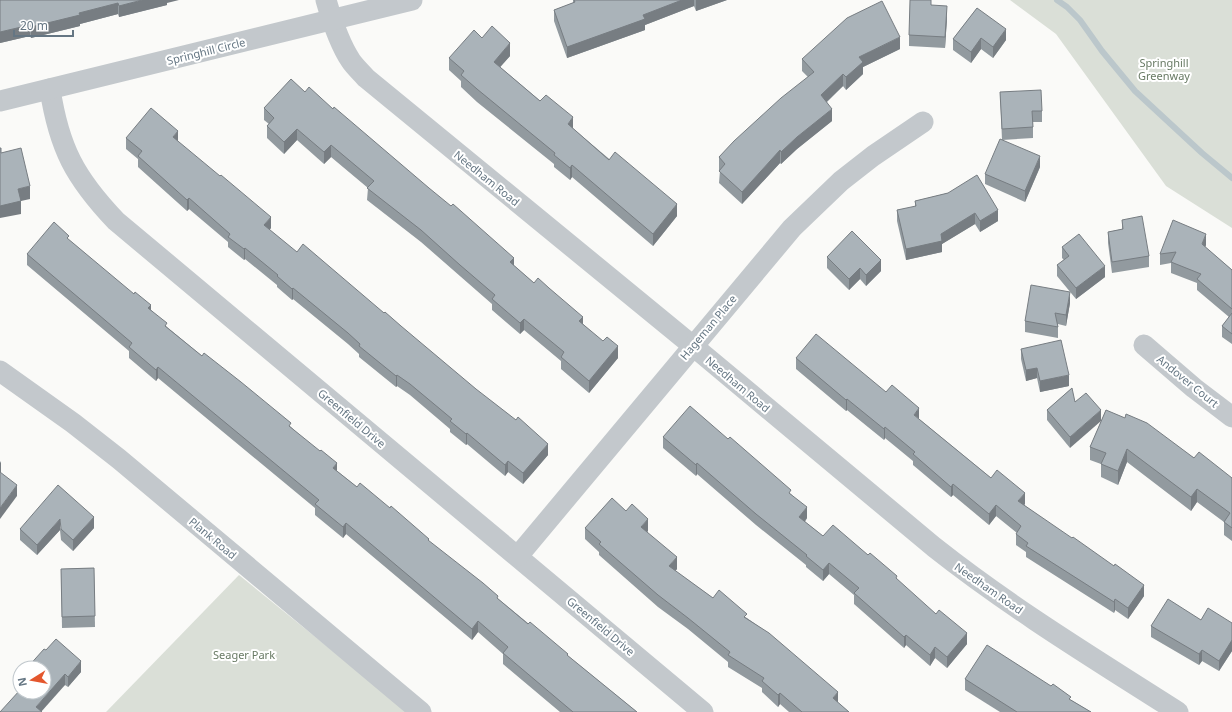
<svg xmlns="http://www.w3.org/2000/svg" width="1232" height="712" viewBox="0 0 1232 712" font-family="'Noto Sans',sans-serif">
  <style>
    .green { fill: #dadfd7 }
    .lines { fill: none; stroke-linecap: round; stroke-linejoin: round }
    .stream { stroke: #bbc7cb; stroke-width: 6 }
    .minor { stroke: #c3c8cc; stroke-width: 21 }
    .wall { fill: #929a9f }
    .shaded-wall { fill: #777d82 }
    .building { fill: #aab3b9; stroke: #777d82 }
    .labels { text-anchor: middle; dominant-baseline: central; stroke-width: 4; stroke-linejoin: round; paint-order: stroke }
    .street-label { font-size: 11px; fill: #657683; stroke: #fff }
    .park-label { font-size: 11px; fill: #687a64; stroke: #fff }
  </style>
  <rect width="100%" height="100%" fill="#fafaf8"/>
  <g class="green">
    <polygon points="1010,0 1232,0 1232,228 1166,186 1056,34"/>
    <polygon points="239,575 408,712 106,712"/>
  </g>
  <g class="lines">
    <polyline class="stream" points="1057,0 1067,7 1080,20 1102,51 1135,91 1202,153 1232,178"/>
    <g class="minor">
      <path d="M326,0C332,21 339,43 351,61C355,67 361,72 366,78L693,346L934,547C1011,608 1095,659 1178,712"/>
      <path d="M50,89C59,148 75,178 116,221L703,712"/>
      <polyline points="0,101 412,0"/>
      <polyline points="1144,345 1194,388 1232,417"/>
      <polyline points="0,371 73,423 119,459 421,712"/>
      <polyline points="518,556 792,228 841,181 873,156 923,122"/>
    </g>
  </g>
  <g class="wall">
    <polygon points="0,0 167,3 167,5 119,17 118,14 80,24 80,26 31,38 30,36 0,43"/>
    <polygon points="573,0 727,0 696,11 694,6 645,25 645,30 567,58 554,21 554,10 573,3"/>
    <polygon points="931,5 947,17 945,48 909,46 909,35"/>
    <polygon points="977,8 1006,40 993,58 981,49 971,63 953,50 953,39"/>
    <polygon points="482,38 510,56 500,67 677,216 653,246 572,177 570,180 554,167 554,164 477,102 461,87 461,81 449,70 449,58"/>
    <polygon points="900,49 863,67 863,74 846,90 843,86 827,102 832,121 797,149 781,164 780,163 742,204 719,183 720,170 719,170 719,157 808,77 802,71 802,59"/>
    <polygon points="305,92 333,109 534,283 549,289 583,324 618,358 589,393 561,369 561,361 524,330 520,334 492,310 492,304 421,242 367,200 368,188 331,157 324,164 297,140 284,154 267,138 267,126 269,124 264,120 264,108"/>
    <polygon points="1000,92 1042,111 1042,122 1033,122 1033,138 1002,140"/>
    <polygon points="126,138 178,142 271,228 269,230 548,455 523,484 508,472 505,476 467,444 466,445 450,432 450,429 410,395 397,386 396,387 359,357 359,354 348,344 293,299 292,300 277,287 277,285 245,259 244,260 228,247 228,242 189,209 187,211 138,167 138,159 126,149"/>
    <polygon points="1040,167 1025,202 985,184 985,174"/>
    <polygon points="948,193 998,221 980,232 975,224 942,244 942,252 906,260 897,221 897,210 915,207 915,201"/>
    <polygon points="1122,220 1149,256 1149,267 1112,273 1108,243 1108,232 1122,229"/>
    <polygon points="69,240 151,310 167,327 202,356 291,427 337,471 357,487 429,542 568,656 637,712 560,712 503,664 503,654 478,632 472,640 346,534 343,538 315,515 315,508 158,378 156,381 129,358 129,351 27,265 27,254"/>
    <polygon points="1206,245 1205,247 1232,270 1232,344 1222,337 1222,326 1229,317 1197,290 1197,283 1171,273 1171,263 1160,265 1160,254"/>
    <polygon points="1062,247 1105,277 1076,299 1057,276 1057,265 1064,260 1062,258"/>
    <polygon points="827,257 881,271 866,286 860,279 849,290 827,268"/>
    <polygon points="1070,303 1066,326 1058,324 1058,338 1025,332 1025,321"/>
    <polygon points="1021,349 1069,386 1040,392 1037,378 1026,381 1021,359"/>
    <polygon points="796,358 919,419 991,478 1025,504 1024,505 1144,596 1128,619 1115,610 1114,613 1026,557 1026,552 1016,545 1016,534 1017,533 996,516 989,525 953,495 951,497 913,465 913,461 885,438 884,440 847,410 846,411 796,369"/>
    <polygon points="1072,388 1070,448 1047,420 1047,410"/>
    <polygon points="1106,410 1232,478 1232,541 1224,535 1224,522 1197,502 1191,511 1127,462 1118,485 1101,477 1101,464 1090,460 1090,447"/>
    <polygon points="663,437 791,494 807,518 805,522 823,536 868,555 897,580 967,644 947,668 935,658 930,666 906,645 904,648 854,604 854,595 829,574 823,581 806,567 806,565 756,525 697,474 696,476 663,448"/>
    <polygon points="626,511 648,531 647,532 677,569 675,571 713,598 747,618 769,634 838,703 849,712 789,712 780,704 778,707 762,692 762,688 728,667 728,662 688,629 658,607 599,555 599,552 585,539 585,528"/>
    <polygon points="94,528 73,551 61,540 60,530 37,555 20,540 20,529"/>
    <polygon points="94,568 95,627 62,628 61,569"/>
    <polygon points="1201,620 1232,623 1232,651 1219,671 1202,661 1199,665 1151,637 1151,626"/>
    <polygon points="46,650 81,672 68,687 65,685 0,712 44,692"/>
    <polygon points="965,679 1071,700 1091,712 1000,712 965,690"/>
  </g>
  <g class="shaded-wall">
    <polygon points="142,0 179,0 167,3 167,5 119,17 119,6"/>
    <polygon points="682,0 694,0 694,6 645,25 645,30 567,58 567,47 643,15"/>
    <polygon points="696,0 727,0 696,11"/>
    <polygon points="118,3 118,14 80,24 80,26 31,38 31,27 79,13"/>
    <polygon points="947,6 947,17 945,48 945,37"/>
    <polygon points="30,25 30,36 0,43 0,32"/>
    <polygon points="1006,29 1006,40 993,58 993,47"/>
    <polygon points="900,37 900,49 863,67 863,74 846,90 846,77 859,57"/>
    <polygon points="981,38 981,49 971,63 971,52"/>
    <polygon points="510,43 510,56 494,74 494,62"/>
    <polygon points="843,74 843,86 821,107 821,95"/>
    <polygon points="832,109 832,121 797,149 781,164 781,152 797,137"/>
    <polygon points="573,117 573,130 568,124"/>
    <polygon points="297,129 297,140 284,154 284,142"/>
    <polygon points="178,131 178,142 173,137"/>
    <polygon points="331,145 331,157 324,164 324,152"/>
    <polygon points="780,150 780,163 742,204 742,192"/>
    <polygon points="1040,156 1040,167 1025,202 1025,191"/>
    <polygon points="572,165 572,177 570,180 570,168"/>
    <polygon points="30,186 30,199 21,201 21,214 0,218 0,206 18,189"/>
    <polygon points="189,198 189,209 187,211 187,200"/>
    <polygon points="677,204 677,216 653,246 653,234"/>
    <polygon points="998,210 998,221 980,232 980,221"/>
    <polygon points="975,213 975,224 942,244 942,252 906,260 906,249 941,234"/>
    <polygon points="271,217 271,228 264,236 264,225"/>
    <polygon points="1206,234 1206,245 1202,255 1202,244"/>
    <polygon points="245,248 245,259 244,260 244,249"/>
    <polygon points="514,258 514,270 510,262"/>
    <polygon points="881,260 881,271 866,286 866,275"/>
    <polygon points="1105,266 1105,277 1076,299 1076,288"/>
    <polygon points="860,268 860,279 849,290 849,279"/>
    <polygon points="293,288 293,299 292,300 292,289"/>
    <polygon points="1070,292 1070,303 1066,326 1066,315"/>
    <polygon points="151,305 151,316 148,308"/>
    <polygon points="583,317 583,329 579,321"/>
    <polygon points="524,319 524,330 520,334 520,323"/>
    <polygon points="618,346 618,358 589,393 589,381"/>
    <polygon points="158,367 158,378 156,381 156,370"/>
    <polygon points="1037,368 1037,378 1026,381 1026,370"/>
    <polygon points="397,375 397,386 396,387 396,376"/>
    <polygon points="1069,375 1069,386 1040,392 1040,381"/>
    <polygon points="847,399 847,410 846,411 846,400"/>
    <polygon points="919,408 919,419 914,415"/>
    <polygon points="1101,410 1101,421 1070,448 1070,437"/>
    <polygon points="885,427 885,438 884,440 884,429"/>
    <polygon points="467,433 467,444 466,445 466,434"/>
    <polygon points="548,444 548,455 523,484 523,473"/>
    <polygon points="1127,449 1127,462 1118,485 1118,471"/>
    <polygon points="1,461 1,472 0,474 0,463"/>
    <polygon points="508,461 508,472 505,476 505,465"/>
    <polygon points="337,463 337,474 333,468"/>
    <polygon points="697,463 697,474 696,476 696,465"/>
    <polygon points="953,484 953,495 951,497 951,487"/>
    <polygon points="17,485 17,496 0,519 0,508"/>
    <polygon points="1197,489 1197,502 1191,511 1191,497"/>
    <polygon points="1025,493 1025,504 1018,512 1018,501"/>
    <polygon points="996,505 996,516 989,525 989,514"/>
    <polygon points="807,507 807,518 799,528 799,517"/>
    <polygon points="94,517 94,528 73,551 73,540"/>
    <polygon points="60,519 60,530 37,555 37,545"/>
    <polygon points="648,519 648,531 641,538 641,527"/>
    <polygon points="346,523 346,534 343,538 343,527"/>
    <polygon points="677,557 677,569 669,578 669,566"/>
    <polygon points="829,563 829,574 823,581 823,570"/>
    <polygon points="1144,585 1144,596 1128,619 1128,608"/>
    <polygon points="1115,599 1115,610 1114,613 1114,602"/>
    <polygon points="478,621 478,632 472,640 472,629"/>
    <polygon points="967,633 967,644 947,668 947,657"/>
    <polygon points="906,635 906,645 904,648 904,637"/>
    <polygon points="1232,640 1232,651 1219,671 1219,661"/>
    <polygon points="935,647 935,658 930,666 930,655"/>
    <polygon points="1202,650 1202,661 1199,665 1199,654"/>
    <polygon points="81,661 81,672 68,687 68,677"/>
    <polygon points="65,674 65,685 41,712 36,707"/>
    <polygon points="838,692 838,704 833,698"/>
    <polygon points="780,693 780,704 778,707 778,695"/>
  </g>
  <g class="building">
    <polygon points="0,0 142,0 119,6 118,3 79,13 80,15 31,27 30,25 0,32"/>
    <polygon points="574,0 682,0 643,15 645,19 567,47 554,10 575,2"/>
    <polygon points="910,0 931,0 931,5 947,6 945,37 909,35"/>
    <polygon points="882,1 900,37 859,57 863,62 846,77 843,74 821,95 832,109 797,137 781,152 780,150 742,192 719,171 725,164 719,157 734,141 781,98 814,72 802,59 847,18"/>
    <polygon points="977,8 1006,29 993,47 981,38 971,52 953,39"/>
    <polygon points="492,26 510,43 494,62 540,101 546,95 573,117 568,124 609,160 615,152 677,204 653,234 572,165 570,168 554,155 555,153 477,89 461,75 464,71 449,58 474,30 482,38"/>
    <polygon points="291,79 305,92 309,87 333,109 334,107 429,188 451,206 453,204 514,258 510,262 534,283 538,278 549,288 583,317 579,321 603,341 607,337 618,346 589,381 561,357 564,352 524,319 520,323 492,299 495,295 460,265 421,230 367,188 374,181 331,145 324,152 297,129 284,142 267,126 274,118 264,108"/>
    <polygon points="1041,90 1042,111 1032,111 1033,127 1002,129 1000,92"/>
    <polygon points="151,108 178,131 173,137 220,176 221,175 271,217 264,225 297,252 303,244 384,313 385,312 401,326 476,389 516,420 518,417 548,444 523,473 508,461 505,465 467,433 466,434 450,421 452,419 410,384 397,375 396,376 359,346 360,344 348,333 293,288 292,289 277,276 278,275 245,248 244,249 228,237 230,234 189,198 187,200 138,156 142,151 126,138"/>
    <polygon points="1000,139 1040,156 1025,191 985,174"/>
    <polygon points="0,148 1,148 1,153 21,148 30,186 18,189 21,201 0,206"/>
    <polygon points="977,175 998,210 980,221 975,213 941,234 942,241 906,249 897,210 916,206 915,201 948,193"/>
    <polygon points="1142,216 1149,256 1112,262 1108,232 1123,229 1122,220"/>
    <polygon points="1173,220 1206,234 1202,244 1232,270 1232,309 1197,279 1201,274 1171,262 1176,252 1160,254"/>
    <polygon points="54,222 69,236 67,238 134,294 135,292 151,305 148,308 167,323 165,326 202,356 204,353 241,382 291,423 289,426 320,451 321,450 337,463 333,468 357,487 360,483 390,508 391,506 429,539 428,540 483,583 498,596 497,598 528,624 530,622 568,654 567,655 637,712 573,712 503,653 508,647 478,621 472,629 346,523 343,527 315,504 319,500 158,367 156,370 129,347 132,343 27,254"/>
    <polygon points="852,231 881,260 866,275 860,268 849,279 827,257"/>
    <polygon points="1079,234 1105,266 1076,288 1057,265 1069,256 1062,247"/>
    <polygon points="1031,285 1070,292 1066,315 1055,313 1058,327 1025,321"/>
    <polygon points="1232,313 1232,334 1222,326"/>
    <polygon points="816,334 886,392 892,385 919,408 914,415 991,478 997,470 1025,493 1018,501 1072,538 1073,537 1114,566 1115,564 1144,585 1128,608 1115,599 1114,602 1026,546 1028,543 1016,534 1021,526 996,505 989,514 953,484 951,487 913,454 915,452 885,427 884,429 847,399 846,400 796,358"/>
    <polygon points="1061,340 1069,375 1040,381 1037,368 1026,370 1021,349"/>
    <polygon points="1072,388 1075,402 1086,393 1101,410 1070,437 1047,410"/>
    <polygon points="690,406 728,439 730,437 791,490 789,493 807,507 799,517 823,536 833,525 868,555 870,553 897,576 896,578 936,614 939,610 967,633 947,657 935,647 930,655 906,635 904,637 854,593 859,588 829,563 823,570 806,556 807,555 756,514 697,463 696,465 663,437"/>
    <polygon points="1106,410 1125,418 1126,414 1147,423 1194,458 1199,452 1232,478 1232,528 1224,522 1230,513 1197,489 1191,497 1127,449 1118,471 1101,464 1106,453 1090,447"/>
    <polygon points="0,472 17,485 0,508"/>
    <polygon points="58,485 94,517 73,540 61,529 60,519 37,545 20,529"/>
    <polygon points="612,498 626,511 632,504 648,519 641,527 677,557 669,566 713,598 719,590 747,614 744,617 769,633 838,692 833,698 849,712 802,712 780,693 778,695 762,681 764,678 728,655 730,652 688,618 658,595 599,544 601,542 585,528"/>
    <polygon points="94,568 95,616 62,617 61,569"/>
    <polygon points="1168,599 1201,620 1208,608 1232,623 1232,640 1219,661 1202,650 1199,654 1151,626"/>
    <polygon points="56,639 81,661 68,677 65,674 36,707 42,712 0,712 20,690 20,692 44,692 44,668 27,668 44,649 46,650"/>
    <polygon points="987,645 1051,686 1053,684 1071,697 1069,699 1091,712 1017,712 965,679"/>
  </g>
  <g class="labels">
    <g class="street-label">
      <text transform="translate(206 51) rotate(-14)">Springhill Circle</text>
      <text transform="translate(487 178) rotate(39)">Needham Road</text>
      <text transform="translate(708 327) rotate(-50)">Hageman Place</text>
      <text transform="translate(1188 381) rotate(39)">Andover Court</text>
      <text transform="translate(738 384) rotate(40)">Needham Road</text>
      <text transform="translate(352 418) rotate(40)">Greenfield Drive</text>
      <text transform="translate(213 538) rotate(40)">Plank Road</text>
      <text transform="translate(989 588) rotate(35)">Needham Road</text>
      <text transform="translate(601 626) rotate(40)">Greenfield Drive</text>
    </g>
    <g class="park-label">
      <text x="1164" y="62">Springhill<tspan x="1164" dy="13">Greenway</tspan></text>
      <text x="244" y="654">Seager Park</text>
    </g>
  </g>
  <g transform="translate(32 680) rotate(259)"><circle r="19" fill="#ffffff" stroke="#c1c8cd"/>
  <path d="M0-3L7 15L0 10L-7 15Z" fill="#e4572e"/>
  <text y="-6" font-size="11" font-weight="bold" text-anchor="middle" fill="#657683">N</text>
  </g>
  <path d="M14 30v6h59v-6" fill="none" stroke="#657683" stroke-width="2"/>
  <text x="20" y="30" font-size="12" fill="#657683" stroke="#ffffff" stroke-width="3" paint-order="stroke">20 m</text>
</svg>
